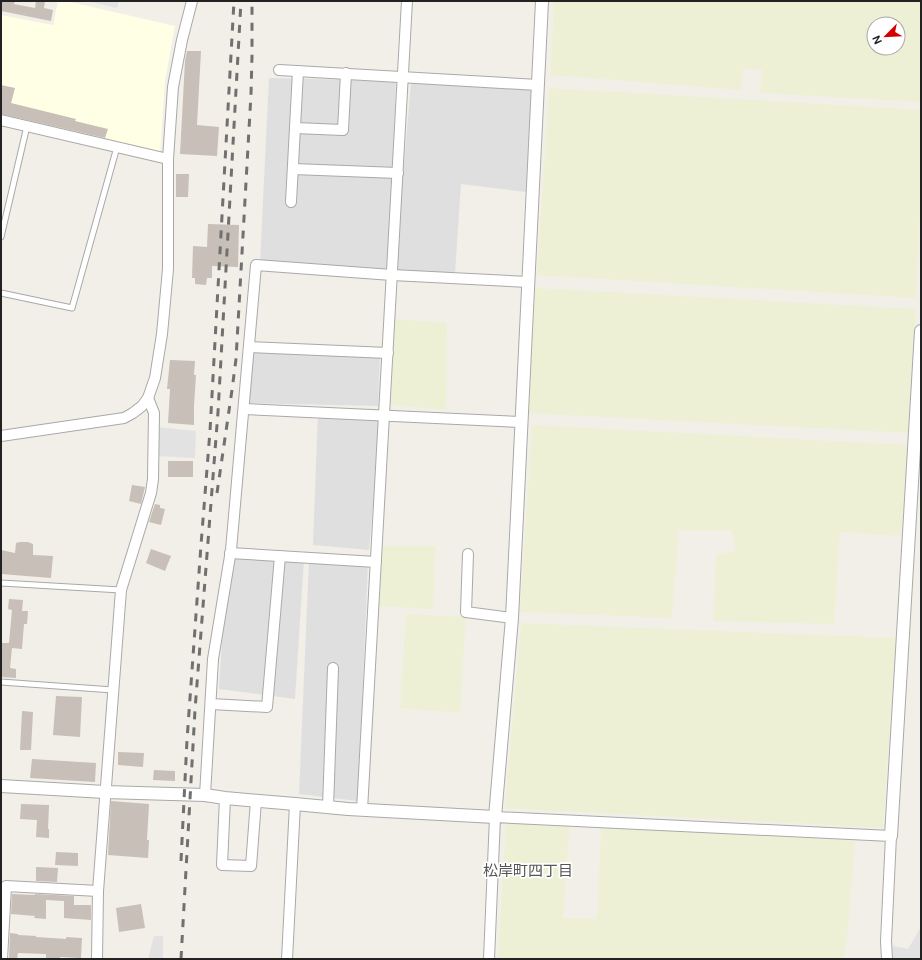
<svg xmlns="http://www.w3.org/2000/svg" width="922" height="960" viewBox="0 0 922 960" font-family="'DM Sans','Noto Sans JP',sans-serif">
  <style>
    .residential { fill: #e0dfdf }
    .education { fill: #ffffe5 }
    .farmland { fill: #eef0d5; fill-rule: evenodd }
    .parking { fill: #e2e2e2 }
    .building { fill: #c7bfb8 }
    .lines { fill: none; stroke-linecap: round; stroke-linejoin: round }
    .service-casing { stroke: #a9a9a9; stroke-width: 7 }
    .minor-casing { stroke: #a9a9a9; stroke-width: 12 }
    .tertiary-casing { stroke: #a9a9a9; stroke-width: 14 }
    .service { stroke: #fff; stroke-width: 5 }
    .minor { stroke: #fff; stroke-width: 10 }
    .tertiary { stroke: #fff; stroke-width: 12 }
    .rail { stroke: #707070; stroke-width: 3; stroke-dasharray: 8 8; stroke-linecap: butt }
    .labels { text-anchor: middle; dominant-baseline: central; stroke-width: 3.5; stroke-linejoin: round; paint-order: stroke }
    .neighbourhood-label { font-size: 15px; fill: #555; stroke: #fff }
  </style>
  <rect width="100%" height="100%" fill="#f2efe9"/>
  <g class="residential">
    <polygon points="269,78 396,81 389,272 260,264"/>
    <polygon points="411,83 532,87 526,192 461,184 455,274 401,272 395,268"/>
    <polygon points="254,349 380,355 378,406 248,403"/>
    <polygon points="318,412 381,416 369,550 313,545"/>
    <polygon points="304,558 295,699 219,689 222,641 233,559"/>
    <polygon points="309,561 368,563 358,801 299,794"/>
  </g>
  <polygon class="education" points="58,1 66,1 175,26 165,81 160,154 1,115 1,15 53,25"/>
  <g class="farmland">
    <path d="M554,1H921V102L760,93L762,70L743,69L741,90L550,75ZM874,24H898V48H874Z"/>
    <polygon points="549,88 921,110 921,189 916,298 537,275"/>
    <polygon points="535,288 916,309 908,433 527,413"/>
    <polygon points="394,319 447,323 446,410 391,405"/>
    <polygon points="532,425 908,445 901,536 840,532 834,624 713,621 716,555 735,551 732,530 679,530 672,618 520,612"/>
    <polygon points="380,546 436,546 433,609 378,606"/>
    <polygon points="406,614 466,617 460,713 400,708"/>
    <polygon points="521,623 896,638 883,828 505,808"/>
    <polygon points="506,820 570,823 563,918 597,919 601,825 855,841 848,930 844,959 498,959"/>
  </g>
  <g class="parking">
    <polygon points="91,1 119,1 117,8 91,2"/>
    <polygon points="157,427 196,431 195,458 156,456"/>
    <polygon points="921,927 921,959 892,959 893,946 908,949"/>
    <polygon points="154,936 163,936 163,959 148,959"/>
  </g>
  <g class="building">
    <polygon points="1,1 15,1 14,4 35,8 36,1 45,1 44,8 53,10 51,21 1,11"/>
    <polygon points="187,51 201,51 197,125 219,127 217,156 180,154 185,61"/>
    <polygon points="1,85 15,88 11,103 76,119 75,121 108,129 105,138 1,114"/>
    <polygon points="176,174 189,174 188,197 176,197"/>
    <polygon points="208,224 239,225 238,267 212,266 212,278 207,278 206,285 195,284 195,278 192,278 193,246 207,247"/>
    <polygon points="170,360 195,361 194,375 196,375 194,406 194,425 168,423 170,389 167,389"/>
    <rect x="168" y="461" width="25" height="16"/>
    <polygon points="132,485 145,487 141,504 129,501"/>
    <polygon points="155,504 160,505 160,508 165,509 161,525 149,522"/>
    <polygon points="20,542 28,542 33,544 33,555 53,556 51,578 1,574 1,550 15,553 16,543"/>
    <polygon points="151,549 171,556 165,571 146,563"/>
    <polygon points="9,599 23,600 22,611 28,611 27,624 24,624 22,649 12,648 10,668 16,669 16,678 1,677 1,643 9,643 12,610 8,609"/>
    <polygon points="56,696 82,697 80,737 53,735"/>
    <polygon points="22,711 33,712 31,750 20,750"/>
    <polygon points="118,752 144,753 143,767 118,765"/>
    <polygon points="32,759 96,763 95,782 30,778"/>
    <polygon points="154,770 175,771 175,781 153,780"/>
    <polygon points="111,801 149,804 147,840 149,840 148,858 108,855"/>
    <polygon points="21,804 49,805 48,829 49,829 49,838 36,837 37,820 20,819"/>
    <polygon points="56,852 78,853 78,866 55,865"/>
    <polygon points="36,867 58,868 57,882 36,881"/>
    <polygon points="12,894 35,895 35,894 74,896 74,905 91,905 91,920 64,918 64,901 46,900 46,919 34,918 35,916 11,914"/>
    <polygon points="141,904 145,928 119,932 116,908"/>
    <polygon points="10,933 18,934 18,935 36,936 36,937 66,939 66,937 82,938 81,958 60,957 60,959 46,959 46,954 18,953 17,959 9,959"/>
  </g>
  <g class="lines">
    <defs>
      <g id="service">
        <polyline points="1,237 27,126"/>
        <polyline points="1,293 72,308 117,147"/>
        <polyline points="1,583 121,590"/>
        <polyline points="1,682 113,690"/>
      </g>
      <g id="minor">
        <polyline points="279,70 538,85"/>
        <polyline points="1,120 168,159"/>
        <polyline points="295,128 343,130 346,73"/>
        <polyline points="293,169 398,173"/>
        <polyline points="291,202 298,71"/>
        <polyline points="249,347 388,353"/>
        <polyline points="244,409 521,422"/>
        <polyline points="1,436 124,418 133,413 142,406 148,398 155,378 162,334 168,269 168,159 173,87 182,40 192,1"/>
        <polyline points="230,553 376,562"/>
        <polyline points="468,554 466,612 512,618"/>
        <polyline points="211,704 267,707 280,556"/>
        <polyline points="205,795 213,659 231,550 256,265 392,275 528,282"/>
        <polyline points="225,798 222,865 251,866 256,801"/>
        <polyline points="328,807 333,668"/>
        <polyline points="362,810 407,1"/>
        <polyline points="2,959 6,886 98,891"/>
        <polyline points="97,959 98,891 121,590 151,493 153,479 154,413 148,398"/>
        <polyline points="287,959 295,804"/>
        <polyline points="489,959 495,817 891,836 886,941 887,959"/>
      </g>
      <g id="tertiary">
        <polyline points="1,786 105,792 205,795 225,798 295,804 348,809 495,817 512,618 542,1"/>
        <polyline points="891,836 921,331"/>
      </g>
    </defs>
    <use href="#service" class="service-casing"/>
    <use href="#minor" class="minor-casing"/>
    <use href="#tertiary" class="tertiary-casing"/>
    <use href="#service" class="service"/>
    <use href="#minor" class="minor"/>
    <use href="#tertiary" class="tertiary"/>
    <g class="rail">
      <polyline points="217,493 232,390 236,359 251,94 252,56 252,1"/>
      <polyline points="181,861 187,740 201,545 210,431 234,1"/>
      <polyline points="181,959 195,710 218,412 241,1"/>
    </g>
  </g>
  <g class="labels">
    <g class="neighbourhood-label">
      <text x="528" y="871">松岸町四丁目</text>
    </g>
  </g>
  <rect width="922" height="960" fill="none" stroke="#222222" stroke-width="4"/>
  <g transform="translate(886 36) rotate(246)"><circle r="19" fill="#ffffff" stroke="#a7a7a7"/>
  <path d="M0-3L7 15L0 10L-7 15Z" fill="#d40000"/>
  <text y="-6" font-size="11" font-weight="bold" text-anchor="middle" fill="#222222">N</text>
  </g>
</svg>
